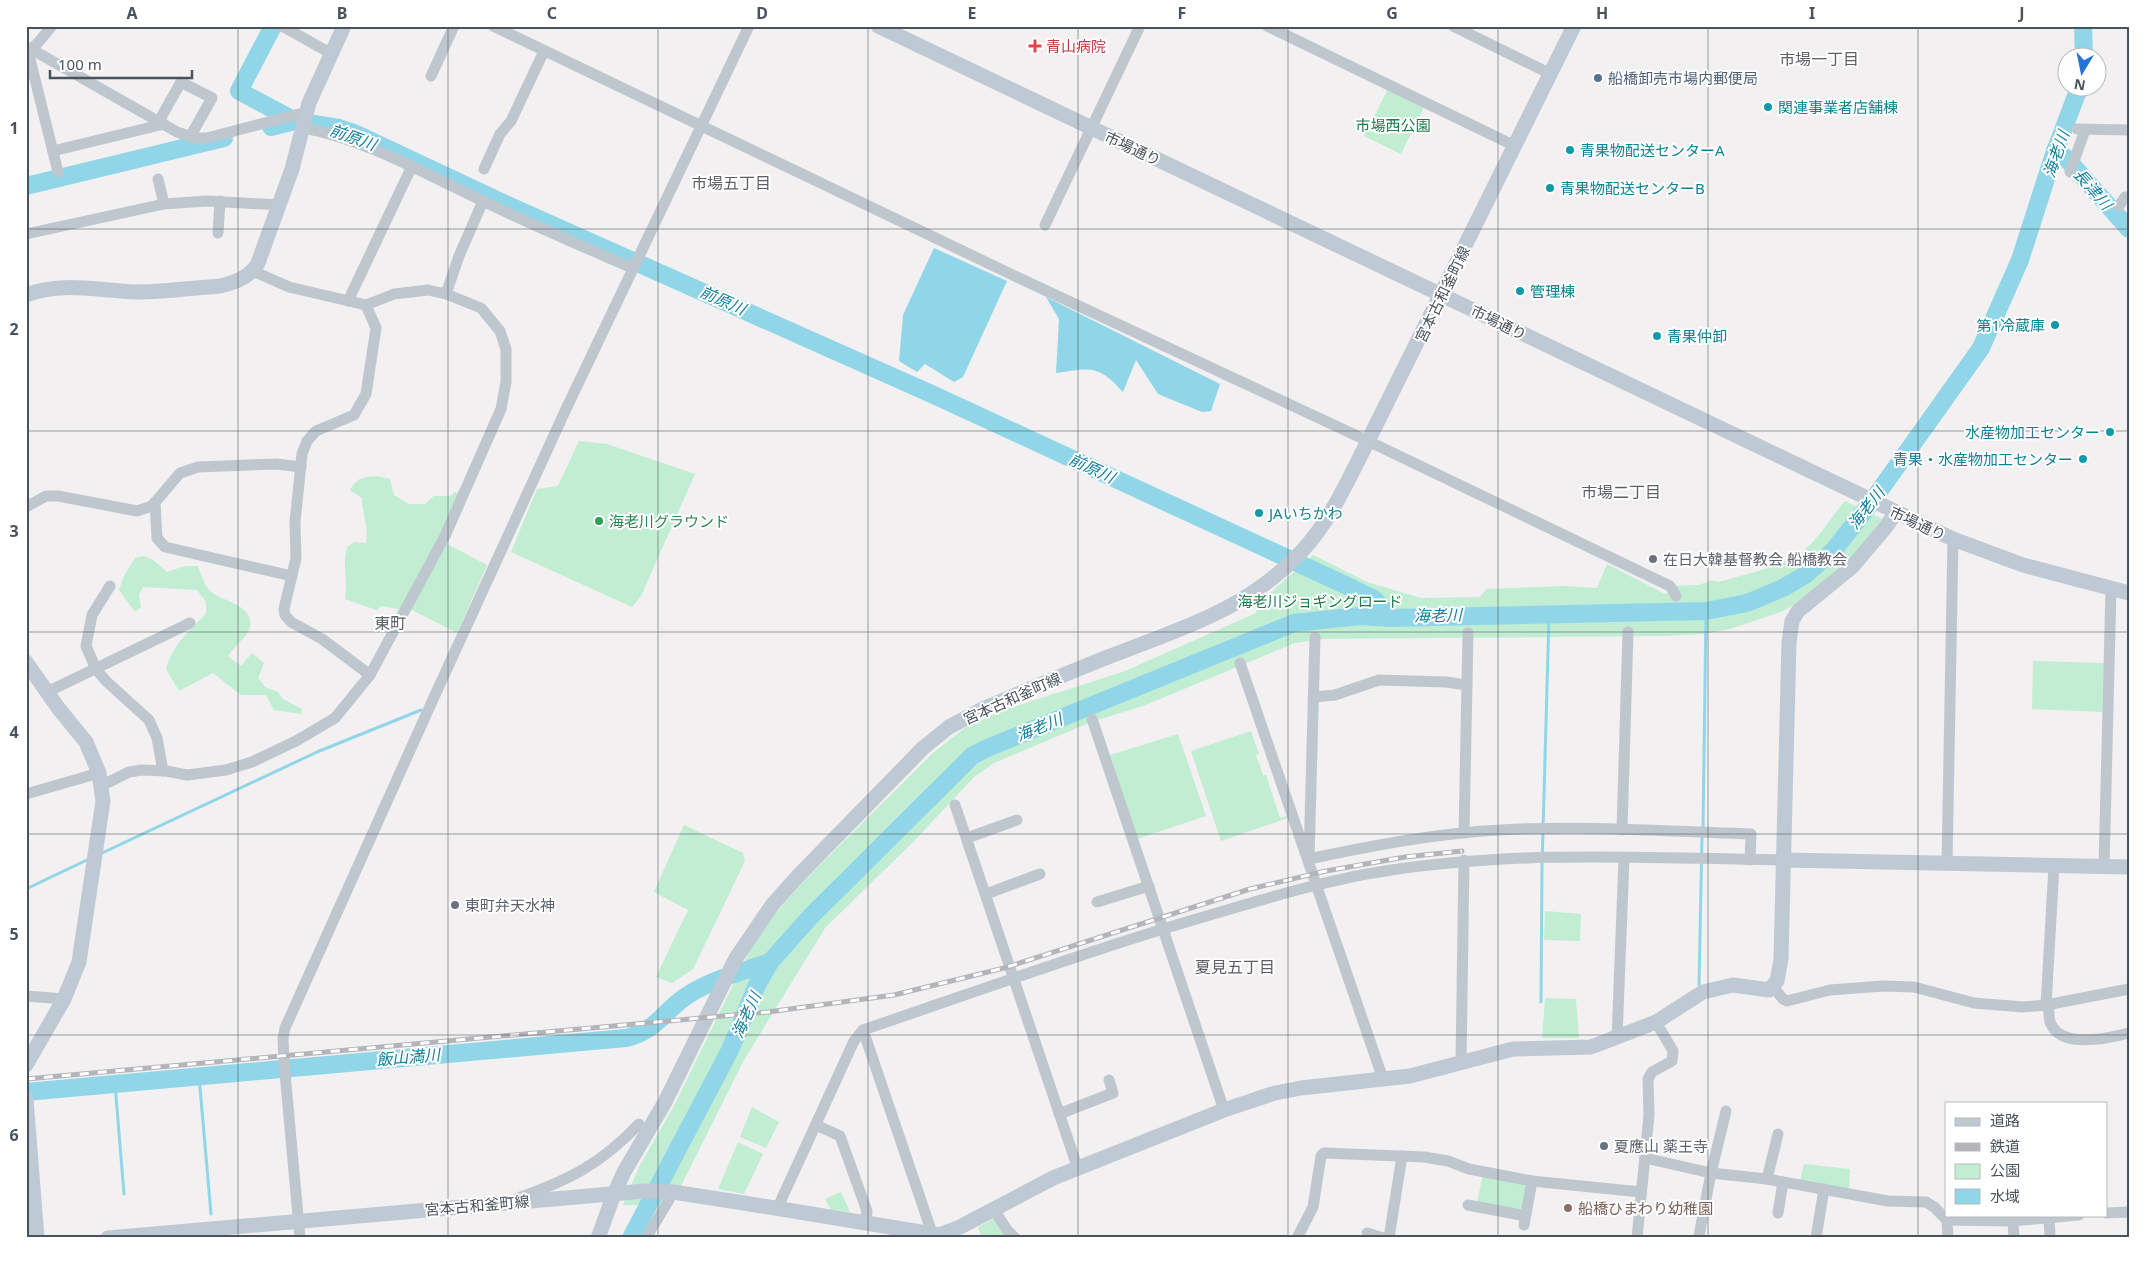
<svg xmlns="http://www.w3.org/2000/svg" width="2155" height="1264" viewBox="0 0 2155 1264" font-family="'Noto Sans','Noto Sans JP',sans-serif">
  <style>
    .green { fill: #c1edd2 }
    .water { fill: #91d6e8 }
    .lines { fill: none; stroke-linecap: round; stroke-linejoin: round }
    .stream { stroke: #91d6e8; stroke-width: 3 }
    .river { stroke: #91d6e8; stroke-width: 18 }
    .street { stroke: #bfc7ce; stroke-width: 11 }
    .secondary { stroke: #bfc9d3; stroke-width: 15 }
    .rail-casing { stroke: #b3b5ba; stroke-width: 5 }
    .rail { stroke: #fff; stroke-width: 3; stroke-dasharray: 9; stroke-linecap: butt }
    .grid { fill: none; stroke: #49535d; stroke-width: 1; stroke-opacity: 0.55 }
    .health-dot { fill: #e0444e; stroke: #fff; stroke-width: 2 }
    .service-dot { fill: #5c6f8a; stroke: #fff; stroke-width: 2 }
    .culture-dot { fill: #0f9aa8; stroke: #fff; stroke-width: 2 }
    .leisure-dot { fill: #2e9e5b; stroke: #fff; stroke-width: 2 }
    .worship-dot { fill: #6b7280; stroke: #fff; stroke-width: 2 }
    .education-dot { fill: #8d6e63; stroke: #fff; stroke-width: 2 }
    .labels { text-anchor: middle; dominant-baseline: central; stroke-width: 4; stroke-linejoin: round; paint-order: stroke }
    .health-label { font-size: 15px; fill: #be3a42; stroke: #fff; text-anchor: start }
    .service-label { font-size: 15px; fill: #4e5e75; stroke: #fff; text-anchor: start }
    .culture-label { font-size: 15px; fill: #0d838f; stroke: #fff; text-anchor: start }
    .park-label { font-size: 15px; fill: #1c7b4b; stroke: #fff }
    .street-label { font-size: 15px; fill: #49535d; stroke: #fff }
    .leisure-label { font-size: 15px; fill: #27864d; stroke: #fff; text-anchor: start }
    .worship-label { font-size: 15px; fill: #5b616d; stroke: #fff; text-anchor: start }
    .education-label { font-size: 15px; fill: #785e54; stroke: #fff; text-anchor: start }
    .neighbourhood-label { font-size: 16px; fill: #5d6065; stroke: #fff }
    .water-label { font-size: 16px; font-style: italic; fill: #14819d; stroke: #fff }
    .neatline { fill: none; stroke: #49535d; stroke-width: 2 }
    .grid-label { font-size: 16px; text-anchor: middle; font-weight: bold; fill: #49535d }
  </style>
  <rect width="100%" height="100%" fill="#f2f0f0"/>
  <g class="green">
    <polygon points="1388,89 1424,107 1401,154 1364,136"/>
    <polygon points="579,441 607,444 695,474 641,596 632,607 511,552 537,489 558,486"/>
    <path d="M377,476L390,479L394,495L409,504H425L434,496H450L455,492L460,493L442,534L402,610L382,606L376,610L345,599C348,580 342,566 347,547L354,542L366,543C369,526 362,514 362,498L350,490C357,477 364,477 377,476Z"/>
    <path d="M1845,501L1885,520L1856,556L1799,602L1781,612L1730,629L1703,634L1665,636L1324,639L1295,643L1143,706L1091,722L994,763L974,777L915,840L825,928L744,1060L671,1206L623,1205L639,1167L675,1104L752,946L777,912L803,882L933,753L966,727L1001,711L1125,671L1256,613L1260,602L1313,555L1367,582L1421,598L1480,597L1486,589L1564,586L1597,588L1607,564L1663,593L1676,595L1673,586L1699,585L1712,580L1718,582C1744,575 1772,569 1796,556C1816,544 1830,518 1845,501Z"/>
    <polygon points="447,544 487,565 457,633 410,609"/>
    <path d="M144,556L153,560L167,572L185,566H198C201,574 204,585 210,591C219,601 261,605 248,632C243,640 233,648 228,656L241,666L252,653L264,663L258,678L265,687L278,692L283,699L302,709L301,714L274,710L266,695H241L213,673L179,691L166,669C173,645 188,631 206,614V602L197,590L143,587L139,595L141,607L135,612L119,590L124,576L135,558Z"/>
    <polygon points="2033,661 2104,663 2102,712 2032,709"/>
    <polygon points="1251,731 1259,754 1256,755 1263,775 1266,775 1280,818 1290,815 1291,817 1221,841 1191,751"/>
    <polygon points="1178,734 1206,816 1137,839 1110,755"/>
    <polygon points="684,825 743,853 745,861 693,969 672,983 656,977 688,910 654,892"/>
    <polygon points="1545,911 1581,914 1580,941 1544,940"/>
    <polygon points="1545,998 1576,999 1579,1038 1542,1038"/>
    <polygon points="752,1107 779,1122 766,1148 740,1137"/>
    <polygon points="738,1142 763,1154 744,1194 718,1189"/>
    <polygon points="1804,1164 1850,1169 1849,1190 1800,1181"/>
    <polygon points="1483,1174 1526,1183 1524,1209 1518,1212 1477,1203"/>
    <polygon points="841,1192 850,1212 831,1210 825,1199"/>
    <polygon points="993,1219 1009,1238 982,1238 978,1227"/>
  </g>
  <g class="water">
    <polygon points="934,248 1007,281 963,377 954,382 925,364 917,372 899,361 903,315"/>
    <path d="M1046,297L1220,384L1211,411L1202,412L1158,394L1136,360L1123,392C1098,364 1090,368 1056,373L1059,319Z"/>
  </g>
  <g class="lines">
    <g class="stream">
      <polyline points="1703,829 1706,611"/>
      <polyline points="100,854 317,752 421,710"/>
      <polyline points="26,889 89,859"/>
      <polyline points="1699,985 1702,836"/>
      <polyline points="1541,1002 1542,866 1549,616"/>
      <polyline points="199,1076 211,1214"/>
      <polyline points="115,1084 124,1194"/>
    </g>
    <g class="river">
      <polyline points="273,26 239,91 295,121"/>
      <polyline points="2083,26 2084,58"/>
      <polyline points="271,127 295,121 339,128 354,133 514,208 936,396 1343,584 1374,599 1391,618"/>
      <polyline points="2055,150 2066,158 2129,229"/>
      <polyline points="26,186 224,138"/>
      <path d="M26,1092L626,1038C656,1031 662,1013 685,997C709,980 742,972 770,962"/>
      <polyline points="631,1238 730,1050 757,985 770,962 811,916 972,756 985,749 1294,623 1360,616 1391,618 1706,611 1747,603 1783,588 1805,575 1833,551 1870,504 1981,348 2020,260 2053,157 2079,88"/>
    </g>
    <g class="street">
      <polyline points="282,26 332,54"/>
      <polyline points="493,26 1019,278 1368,441 1670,586 1676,596"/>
      <polyline points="1267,26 1515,146"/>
      <polyline points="1453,26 1551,74"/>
      <polyline points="31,49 177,132 195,138 207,138 307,112"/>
      <polyline points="26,51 36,45 52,26"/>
      <polyline points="28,51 58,172"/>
      <polyline points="431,76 454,26"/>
      <polyline points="159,121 181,82 212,98 190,137"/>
      <path d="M304,128C368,140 425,174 483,201C532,225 582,246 632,268"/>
      <polyline points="2077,129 2129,130"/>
      <polyline points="53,151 164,124"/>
      <polyline points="484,169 500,134 511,121 544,51"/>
      <polyline points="2070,172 2085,130"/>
      <polyline points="158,179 164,204"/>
      <polyline points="2119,206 2125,197 2129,197"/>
      <polyline points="1045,225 1140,26"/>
      <polyline points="218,233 220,201"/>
      <polyline points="26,234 164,204 207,201 279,205"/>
      <polyline points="446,294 459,256 483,201"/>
      <polyline points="348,301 412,166"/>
      <polyline points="366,305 376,328 366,394 354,415 316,431 307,441 302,454 295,522 296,558 284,609 285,615 291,622 322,639 370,675"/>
      <polyline points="155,502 157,538 165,547 292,576"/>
      <polyline points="26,507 46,496 58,496 137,511 152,506 180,473 198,467 276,464 301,467"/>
      <polyline points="110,586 92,615 86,646 96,669 106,681 149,720 157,738 163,771"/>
      <path d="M1315,637L1309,859C1360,848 1411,838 1462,833C1557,823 1655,831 1751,834L1750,860"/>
      <polyline points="1240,663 1383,1079"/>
      <polyline points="47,692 190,623"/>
      <polyline points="1314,697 1335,695 1379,680 1446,682 1467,685"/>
      <polyline points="1092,719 1224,1110"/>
      <polyline points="101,786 129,772 142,770 166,771 187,775 226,770 252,762 296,741 335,718 370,675 445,536 501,409 506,382 506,349 500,331 481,308 446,294 428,290 394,294 366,305 289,287 253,271"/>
      <polyline points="26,794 99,773"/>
      <polyline points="955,805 1078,1169"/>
      <polyline points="1622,830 1628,632"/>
      <polyline points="1464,833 1468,633"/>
      <polyline points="967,838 1017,820"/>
      <polyline points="1947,864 1953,539"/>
      <polyline points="2104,867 2111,589"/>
      <polyline points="986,894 1040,874"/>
      <polyline points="1097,902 1149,886"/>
      <polyline points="1773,987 1783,999 1787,1001 1830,990 1883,986 1914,987 1974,1003 2023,1007 2046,1005 2129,989"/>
      <polyline points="26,996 64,999"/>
      <polyline points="2046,1005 2054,866"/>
      <path d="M2049,1005C2049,1011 2048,1019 2051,1024C2062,1049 2110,1038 2129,1033"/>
      <polyline points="863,1030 930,1227 930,1238"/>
      <polyline points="1617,1038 1624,858"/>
      <polyline points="1461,1063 1464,860"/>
      <polyline points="1059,1114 1113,1093 1109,1080"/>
      <polyline points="816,1125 840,1136 867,1211 865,1224"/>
      <polyline points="1645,1158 1711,1173 1767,1179 1888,1201 1926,1202 1934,1207 1947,1220 1948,1238"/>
      <polyline points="1767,1179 1778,1134"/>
      <path d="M518,1198C569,1180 601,1164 639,1124"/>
      <polyline points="1468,1205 1521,1215 1526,1213"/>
      <polyline points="993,1208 1007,1230 1015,1238"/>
      <path d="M777,1209L854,1041L863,1030C978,991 1093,949 1210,915C1268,898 1326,880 1385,871C1517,850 1651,858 1784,860"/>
      <polyline points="1778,1213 1783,1182"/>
      <polyline points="2106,1213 2129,1212"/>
      <polyline points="2049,1215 2050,1238"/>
      <polyline points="1947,1220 2013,1221 2079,1215"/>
      <polyline points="2013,1221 2014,1238"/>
      <polyline points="1524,1225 1532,1181"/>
      <polyline points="1367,1233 1383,1238"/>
      <polyline points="1699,1236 1711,1173 1726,1111"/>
      <polyline points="300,1238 284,1062 283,1038 285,1028 430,706 566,409 749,26"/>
      <polyline points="646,1238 669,1200"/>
      <polyline points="1297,1238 1313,1207 1321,1156 1324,1153 1424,1157 1448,1161 1469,1169 1532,1181 1641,1192"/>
      <polyline points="1389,1238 1402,1156"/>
      <polyline points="1637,1238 1649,1115 1648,1079 1652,1072 1672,1061 1673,1051 1656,1022"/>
      <polyline points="1816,1238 1824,1189"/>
    </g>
    <g class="secondary">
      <polyline points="878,26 1953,539 2023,565 2129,593"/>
      <path d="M26,295C62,281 99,291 136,292C164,292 193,288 220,286C234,283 251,276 258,263L292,169L309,103L344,26"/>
      <polyline points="26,662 59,709 86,742 99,773 103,801 79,962 64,999 26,1065"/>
      <polyline points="1784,860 2129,867"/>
      <polyline points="26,1099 37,1238"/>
      <polyline points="108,1238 645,1191 673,1192 744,1203 939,1235 960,1227 1053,1178 1224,1110 1275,1093 1301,1088 1410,1076 1513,1049 1591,1047 1656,1022 1703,992 1733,985 1769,990 1777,981 1781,959 1789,642 1792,621 1798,611 1852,567 1886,527 1896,512"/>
      <path d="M598,1238L614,1194L624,1172L665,1102L736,958L773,904L798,876L923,748L949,727L985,708C1026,691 1067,673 1108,657C1180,629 1247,610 1302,551C1331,520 1349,478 1368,441L1574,26"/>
    </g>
    <defs>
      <polyline id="rail" points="26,1079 768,1012 894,995 1004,968 1250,889 1326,871 1405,857 1462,851"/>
    </defs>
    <use href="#rail" class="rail-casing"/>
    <use href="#rail" class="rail"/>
  </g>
  <path class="grid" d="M238,26V1238M448,26V1238M658,26V1238M868,26V1238M1078,26V1238M1288,26V1238M1498,26V1238M1708,26V1238M1918,26V1238M26,229H2129M26,431H2129M26,632H2129M26,834H2129M26,1035H2129"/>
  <path class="health-dot" d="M1032.5 38.5h5v5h5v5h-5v5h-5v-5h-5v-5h5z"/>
  <circle class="service-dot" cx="1598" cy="78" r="5"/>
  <g class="culture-dot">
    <circle cx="1768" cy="107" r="5"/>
    <circle cx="1570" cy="150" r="5"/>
    <circle cx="1550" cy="188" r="5"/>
    <circle cx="1520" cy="291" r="5"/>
    <circle cx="2055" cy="325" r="5"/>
    <circle cx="1657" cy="336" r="5"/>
    <circle cx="2110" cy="432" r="5"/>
    <circle cx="2083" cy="459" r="5"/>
    <circle cx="1259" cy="513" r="5"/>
  </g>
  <circle class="leisure-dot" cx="599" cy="521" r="5"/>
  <g class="worship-dot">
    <circle cx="1653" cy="559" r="5"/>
    <circle cx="455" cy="905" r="5"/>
    <circle cx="1604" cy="1146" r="5"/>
  </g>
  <circle class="education-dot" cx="1568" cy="1208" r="5"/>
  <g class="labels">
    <g class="health-label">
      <text x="1046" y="46">青山病院</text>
    </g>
    <g class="service-label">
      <text x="1608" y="78">船橋卸売市場内郵便局</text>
    </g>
    <g class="culture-label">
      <text x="1778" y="107">関連事業者店舗棟</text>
      <text x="1580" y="150">青果物配送センターA</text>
      <text x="1560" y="188">青果物配送センターB</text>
      <text x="1530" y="291">管理棟</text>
      <text x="2045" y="325" text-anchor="end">第1冷蔵庫</text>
      <text x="1667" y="336">青果仲卸</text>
      <text x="2100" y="432" text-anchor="end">水産物加工センター</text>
      <text x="2073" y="459" text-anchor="end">青果・水産物加工センター</text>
      <text x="1269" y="513">JAいちかわ</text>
    </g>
    <g class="park-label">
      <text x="1393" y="125">市場西公園</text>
      <text x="1320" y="601">海老川ジョギングロード</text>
    </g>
    <g class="street-label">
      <text transform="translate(1133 148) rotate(25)">市場通り</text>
      <text transform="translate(1442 294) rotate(-64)">宮本古和釜町線</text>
      <text transform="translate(1499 322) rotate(26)">市場通り</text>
      <text transform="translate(1918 523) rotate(25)">市場通り</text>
      <text transform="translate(1012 698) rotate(-24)">宮本古和釜町線</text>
      <text transform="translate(477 1205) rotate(-5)">宮本古和釜町線</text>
    </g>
    <g class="leisure-label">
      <text x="609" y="521">海老川グラウンド</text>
    </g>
    <g class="worship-label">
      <text x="1663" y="559">在日大韓基督教会 船橋教会</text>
      <text x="465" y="905">東町弁天水神</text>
      <text x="1614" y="1146">夏應山 薬王寺</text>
    </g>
    <g class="education-label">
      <text x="1578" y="1208">船橋ひまわり幼稚園</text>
    </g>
    <g class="neighbourhood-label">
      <text x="1819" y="59">市場一丁目</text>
      <text x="731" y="183">市場五丁目</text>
      <text x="1621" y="492">市場二丁目</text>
      <text x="390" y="623">東町</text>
      <text x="1235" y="967">夏見五丁目</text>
    </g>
    <g class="water-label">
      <text transform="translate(353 137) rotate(20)">前原川</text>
      <text transform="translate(2056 154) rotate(-71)">海老川</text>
      <text transform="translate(2093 189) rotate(49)">長津川</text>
      <text transform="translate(723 300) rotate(24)">前原川</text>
      <text transform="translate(1092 468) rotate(25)">前原川</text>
      <text transform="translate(1866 508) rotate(-52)">海老川</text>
      <text transform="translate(1438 615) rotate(-1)">海老川</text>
      <text transform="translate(1039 727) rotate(-22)">海老川</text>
      <text transform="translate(746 1015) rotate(-65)">海老川</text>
      <text transform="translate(408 1057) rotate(-5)">飯山満川</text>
    </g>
  </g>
  <rect width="2155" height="1264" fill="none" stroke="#ffffff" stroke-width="55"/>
  <rect x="1945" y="1102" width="162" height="115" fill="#ffffff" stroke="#b6babe"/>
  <rect x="1955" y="1118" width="25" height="8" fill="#bfc9d3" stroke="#b6babe"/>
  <text x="1990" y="1126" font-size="15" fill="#49535d">道路</text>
  <rect x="1955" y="1143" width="25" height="8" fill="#b3b5ba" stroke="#b6babe"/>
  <text x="1990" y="1152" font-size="15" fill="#49535d">鉄道</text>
  <rect x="1955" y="1164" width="25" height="15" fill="#c1edd2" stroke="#b6babe"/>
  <text x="1990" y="1176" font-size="15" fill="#49535d">公園</text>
  <rect x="1955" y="1189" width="25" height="15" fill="#91d6e8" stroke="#b6babe"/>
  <text x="1990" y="1202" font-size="15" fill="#49535d">水域</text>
  <g transform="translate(2082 72) rotate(190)"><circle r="24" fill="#ffffff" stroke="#b6babe"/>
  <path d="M0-4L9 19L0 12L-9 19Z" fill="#2374d9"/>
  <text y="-8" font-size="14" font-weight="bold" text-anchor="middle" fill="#49535d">N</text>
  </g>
  <path d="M50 70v8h142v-8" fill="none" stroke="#49535d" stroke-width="2.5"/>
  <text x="58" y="70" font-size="15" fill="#49535d" stroke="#ffffff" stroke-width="4" paint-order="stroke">100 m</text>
  <rect x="28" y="28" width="2100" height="1208" class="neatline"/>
  <g class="grid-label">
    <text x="132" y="19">A</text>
    <text x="342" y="19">B</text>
    <text x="552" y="19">C</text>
    <text x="762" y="19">D</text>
    <text x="972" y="19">E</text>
    <text x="1182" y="19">F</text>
    <text x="1392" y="19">G</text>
    <text x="1602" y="19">H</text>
    <text x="1812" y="19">I</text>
    <text x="2022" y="19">J</text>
    <text x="14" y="134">1</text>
    <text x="14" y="335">2</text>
    <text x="14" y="537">3</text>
    <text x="14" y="738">4</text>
    <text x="14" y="940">5</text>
    <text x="14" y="1141">6</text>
  </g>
</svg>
